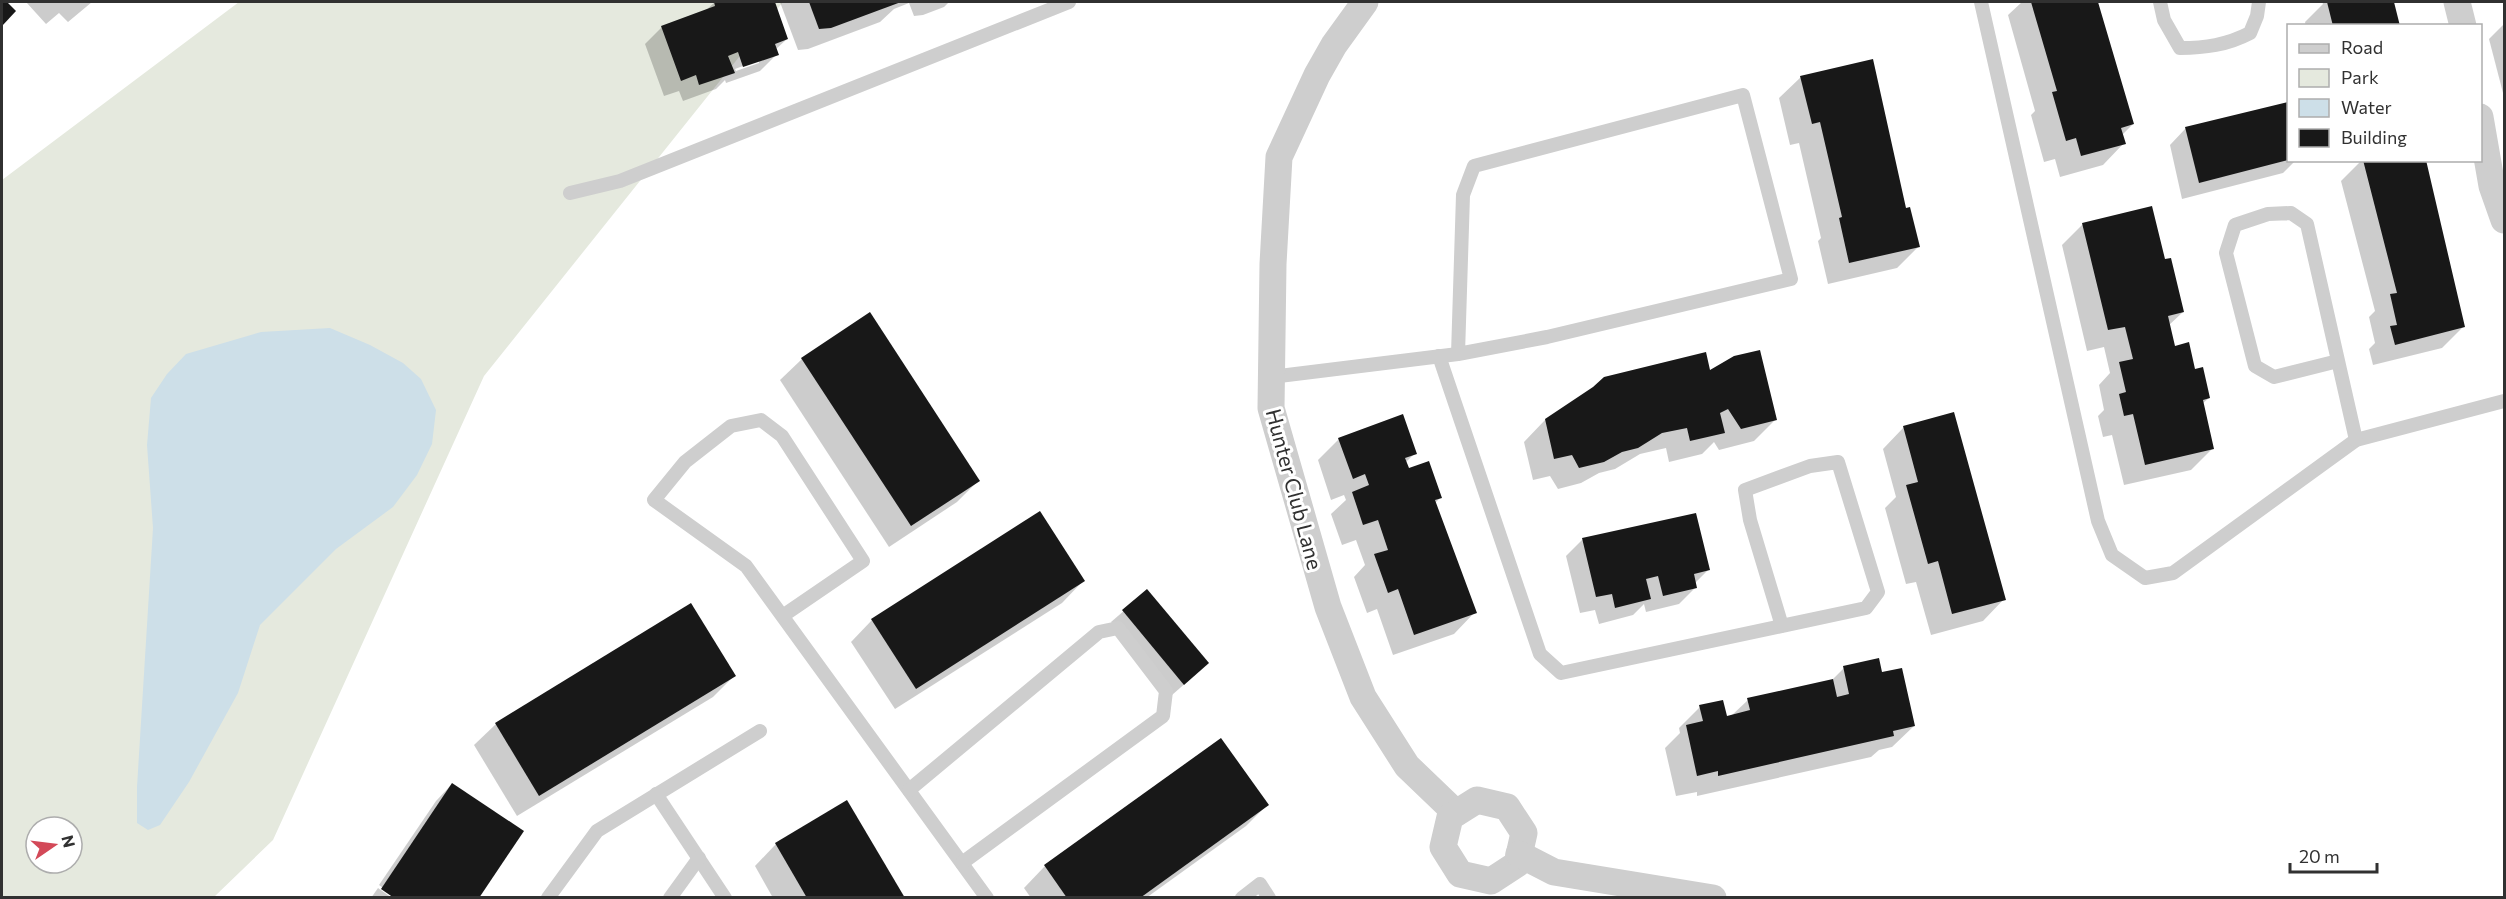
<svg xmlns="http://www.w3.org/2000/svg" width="2506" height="899" viewBox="0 0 2506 899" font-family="Commissioner,sans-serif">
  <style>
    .green { fill: #e5e9de; fill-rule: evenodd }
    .water { fill: #cddfe8 }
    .shadow { fill: #0003; fill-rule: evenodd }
    .building { fill: #181818 }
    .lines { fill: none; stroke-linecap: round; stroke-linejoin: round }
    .lane { stroke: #cecece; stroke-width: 14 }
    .street { stroke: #cecece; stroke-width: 27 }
    .labels { text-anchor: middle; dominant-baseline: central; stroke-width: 6; stroke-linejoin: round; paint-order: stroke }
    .street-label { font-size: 21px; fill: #313131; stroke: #fff }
  </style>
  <rect width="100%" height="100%" fill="#fff"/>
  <path class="green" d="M239,2H783L484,376L273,840L214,897L2,898V180ZM36,827H72V863H36Z"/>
  <polygon class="water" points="330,328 370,345 403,363 421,379 436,410 432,444 417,475 393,507 336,549 260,625 238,693 189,782 160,825 148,830 137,823 137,787 153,528 147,445 151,398 167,374 186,354 261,332"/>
  <g class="shadow">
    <polygon points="26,2 92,2 68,22 59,13 46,24"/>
    <path d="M715,2H773L787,39L775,50L777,54L760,71L726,83L725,80L716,89L683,101L679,91L664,96L645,44L662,27L704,12ZM759,60V63L736,71L735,69Z"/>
    <polygon points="780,2 949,2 944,7 923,15 914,16 909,3 894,9 880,22 808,49 798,50"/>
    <polygon points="2022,2 2097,2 2133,124 2122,135 2124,143 2103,165 2060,177 2055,159 2044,162 2031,115 2035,111 2008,15"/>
    <polygon points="2322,2 2392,2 2398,26 2306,26 2305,22 2323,4"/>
    <polygon points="2504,24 2504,93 2503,93 2489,39"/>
    <polygon points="1801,77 1905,210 1918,247 1897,268 1828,284 1818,241 1821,238 1799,143 1790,145 1779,98"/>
    <polygon points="2287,104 2288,160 2296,160 2283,173 2182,199 2170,145 2186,128"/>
    <polygon points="2362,160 2424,160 2463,327 2442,348 2373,365 2369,349 2375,343 2369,317 2375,311 2341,181"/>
    <polygon points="2083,224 2164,261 2183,312 2168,326 2173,347 2194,370 2209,398 2202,404 2213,448 2191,470 2124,485 2112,435 2103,437 2098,416 2104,410 2099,385 2110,373 2104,347 2087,351 2062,245"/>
    <polygon points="802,359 978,481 957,502 889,547 780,380"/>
    <polygon points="1709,373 1775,420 1754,441 1719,450 1714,442 1702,454 1669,462 1666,448 1640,454 1615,469 1599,473 1581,483 1558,489 1550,476 1533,480 1524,442 1545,420"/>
    <polygon points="1904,427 2004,599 1983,621 1931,635 1916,582 1906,584 1885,508 1896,497 1883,449"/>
    <polygon points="1339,439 1415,453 1405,463 1408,470 1440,498 1434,504 1475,612 1454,634 1393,655 1377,609 1367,613 1354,577 1365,565 1356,540 1342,545 1331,514 1346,500 1344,495 1331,500 1318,460"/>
    <polygon points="1582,540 1708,570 1695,583 1696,587 1679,604 1646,612 1644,604 1633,615 1599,624 1595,610 1580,613 1566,556"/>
    <polygon points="1083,581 1062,603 895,709 851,642 872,620"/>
    <polygon points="1147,591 1196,674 1172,695 1111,622"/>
    <polygon points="1844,668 1881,674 1914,726 1892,747 1879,750 1871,757 1697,796 1697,792 1676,796 1665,748 1680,733 1679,728 1700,707 1726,718 1731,716 1748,700 1831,681"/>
    <polygon points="734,676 713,697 517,816 474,745 496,724"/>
    <polygon points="452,784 397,898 379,885 436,801"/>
    <polygon points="1267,805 1246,826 1146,898 1031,898 1024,888 1045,866"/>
    <polygon points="776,844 903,898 773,898 755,866"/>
    <polygon points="378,888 392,898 371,898"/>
  </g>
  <g class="building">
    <polygon points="2,2 7,2 16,11 2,26"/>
    <polygon points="714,2 775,2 788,39 775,44 779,55 743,67 738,52 728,56 735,73 699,85 696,75 681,81 661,26 715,6"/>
    <polygon points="809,2 901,2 831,28 819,29"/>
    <polygon points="2031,2 2098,2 2134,124 2121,128 2126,144 2081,156 2076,138 2066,141 2052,92 2057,91"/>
    <polygon points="2327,2 2394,2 2400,26 2333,26"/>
    <polygon points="1873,59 1906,208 1910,207 1920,247 1849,263 1839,218 1842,217 1820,122 1812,124 1800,76"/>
    <polygon points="2288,102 2288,160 2199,183 2185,127"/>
    <polygon points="2363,160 2426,160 2465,327 2395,345 2390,326 2397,325 2390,294 2397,293"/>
    <polygon points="2152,206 2165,259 2171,258 2184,312 2168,316 2175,346 2189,342 2195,369 2203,367 2210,398 2203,400 2214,449 2145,465 2133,414 2124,416 2119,394 2126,392 2119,362 2133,359 2125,327 2108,330 2082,223"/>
    <polygon points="870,312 980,481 911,526 801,358"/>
    <polygon points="1760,350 1777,420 1741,429 1728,409 1720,413 1725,433 1690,441 1687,428 1662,433 1638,448 1622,452 1604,462 1579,468 1572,455 1554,459 1545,419 1593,387 1604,377 1706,352 1710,370 1734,356"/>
    <polygon points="1954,412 2006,600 1952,614 1938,561 1928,564 1906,485 1918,482 1903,426"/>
    <polygon points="1403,414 1417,454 1405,458 1409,468 1429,461 1442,498 1435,500 1477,613 1414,635 1398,589 1388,593 1374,554 1388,550 1378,520 1363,525 1352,492 1369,485 1365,474 1353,479 1338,438"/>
    <polygon points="1040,511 1085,581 916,689 871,619"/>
    <polygon points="1696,513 1710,570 1694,574 1697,588 1663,596 1658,576 1646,579 1651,599 1615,608 1612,594 1596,597 1582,538"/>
    <polygon points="1147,589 1209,663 1184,685 1122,610"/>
    <polygon points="691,603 736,676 539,796 495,723"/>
    <polygon points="1879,658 1882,672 1902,668 1915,726 1893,731 1894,736 1718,776 1718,771 1697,776 1686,725 1703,721 1699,705 1723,700 1727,716 1750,710 1747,698 1833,679 1837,697 1849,694 1843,666"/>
    <polygon points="1221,738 1269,805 1140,898 1067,898 1044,865"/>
    <polygon points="452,783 524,831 479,898 394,898 381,889"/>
    <polygon points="847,800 905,898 807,898 775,843"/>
  </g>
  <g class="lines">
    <g class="lane">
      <polyline points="1981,2 2098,521 2112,555 2145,578 2173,573 2356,440 2504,401"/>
      <path d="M2160,2L2164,20L2180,48C2205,48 2227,45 2250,33L2257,16L2259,2"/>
      <polyline points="570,193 620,181 1069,2"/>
      <polyline points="1439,356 1540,654 1561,673 1866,608 1878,592 1838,462 1810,466 1745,490 1750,520 1782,626"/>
      <polyline points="2338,361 2274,377 2255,366 2226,253 2235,225 2268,214 2291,213 2307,224 2356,440"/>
      <polyline points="1271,377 1458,354 1547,337 1791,279 1743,95 1474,166 1463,195 1458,354"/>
      <polyline points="784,615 863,561 782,436 761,420 731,426 685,462 654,500 746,566 987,898"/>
      <polyline points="909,790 1099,632 1118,628 1166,691 1163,716 962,863"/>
      <polyline points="656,794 725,898"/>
      <polyline points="548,898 597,831 760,731"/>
      <polyline points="670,898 699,858"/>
      <polyline points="1242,898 1260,884 1269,898"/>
    </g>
    <g class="street">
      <polyline points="1365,2 1334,45 1317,75 1279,157 1273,264 1271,408 1328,607 1363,697 1407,766 1456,813"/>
      <polyline points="2457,2 2463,26"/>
      <polyline points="2480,117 2492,186 2504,220"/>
      <polygon points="1477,800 1507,807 1524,833 1517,864 1491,881 1460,874 1443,847 1450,817"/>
      <polyline points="1519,854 1554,872 1713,898"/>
    </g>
  </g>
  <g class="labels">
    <g class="street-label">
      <text transform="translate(1295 489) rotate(75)">Hunter Club Lane</text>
    </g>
  </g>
  <rect width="2506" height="899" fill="none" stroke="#313131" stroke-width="6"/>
  <rect x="2287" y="24" width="195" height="138" fill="#ffffff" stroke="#adadad" stroke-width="1.5"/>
  <rect x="2299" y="44" width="30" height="9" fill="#cecece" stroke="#adadad" stroke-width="1.5"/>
  <text x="2341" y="54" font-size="18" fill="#313131">Road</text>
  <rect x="2299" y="69" width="30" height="18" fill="#e5e9de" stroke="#adadad" stroke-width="1.5"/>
  <text x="2341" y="84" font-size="18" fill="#313131">Park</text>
  <rect x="2299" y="99" width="30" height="18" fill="#cddfe8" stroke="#adadad" stroke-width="1.5"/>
  <text x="2341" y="114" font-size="18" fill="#313131">Water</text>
  <rect x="2299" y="129" width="30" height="18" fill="#181818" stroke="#adadad" stroke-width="1.5"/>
  <text x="2341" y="144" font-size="18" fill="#313131">Building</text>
  <g transform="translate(54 845) rotate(76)"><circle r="28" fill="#ffffff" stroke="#adadad" stroke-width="1.5"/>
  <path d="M0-4.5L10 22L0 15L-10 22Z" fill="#d34958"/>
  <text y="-9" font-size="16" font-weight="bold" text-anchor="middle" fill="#313131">N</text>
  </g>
  <path d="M2290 863v9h87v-9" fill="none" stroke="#313131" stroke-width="3"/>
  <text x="2299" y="863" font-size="18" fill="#313131" stroke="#ffffff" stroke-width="4.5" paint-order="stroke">20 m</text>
</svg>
